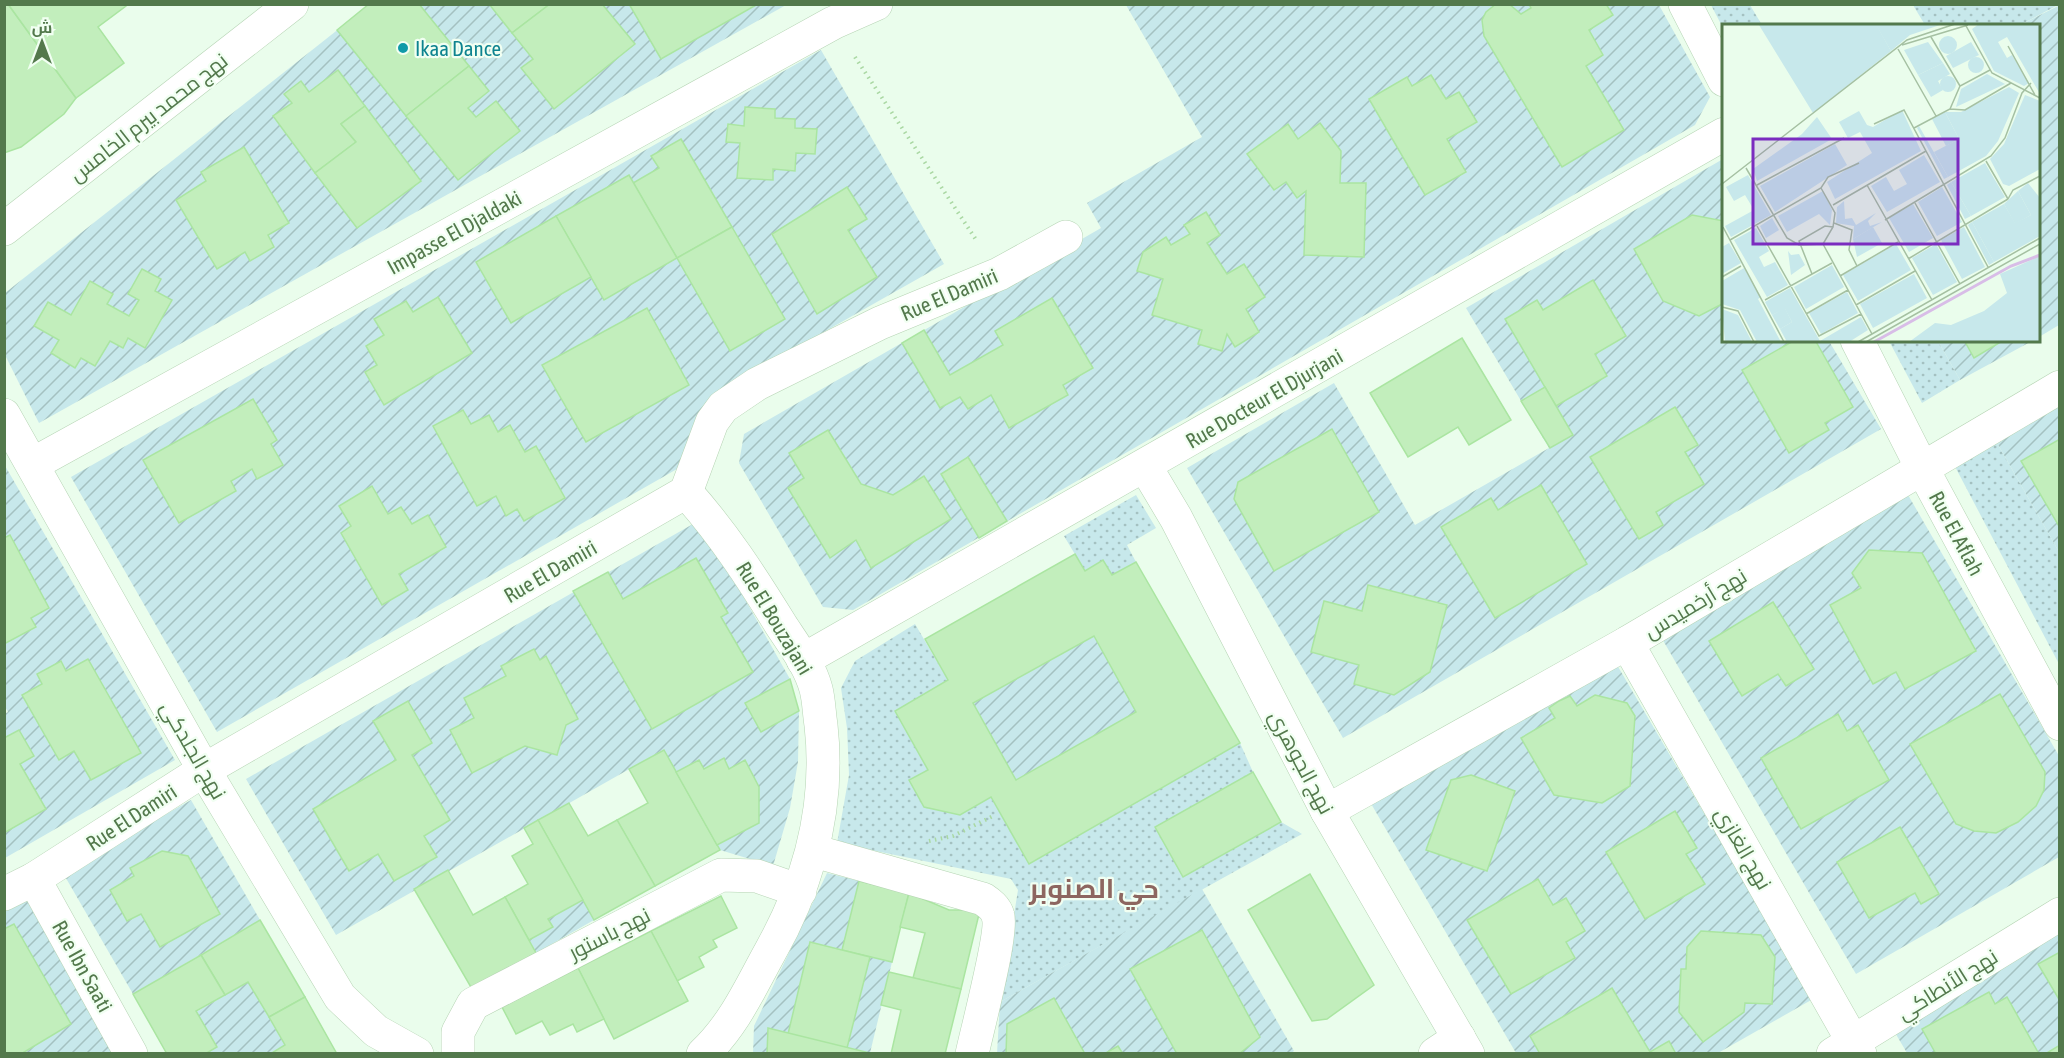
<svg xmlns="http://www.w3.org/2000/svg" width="2064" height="1058" viewBox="0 0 2064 1058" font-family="'Asap Condensed',Cairo,sans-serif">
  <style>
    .grass { fill: url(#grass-dots) }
    .garden { fill: url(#garden-furrows) }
    .building { fill: #c2eebc; stroke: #aae5a1; stroke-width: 1.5; fill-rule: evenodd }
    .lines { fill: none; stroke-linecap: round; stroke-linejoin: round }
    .minor-casing { stroke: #b6d4b4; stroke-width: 34 }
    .path { stroke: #aad8a3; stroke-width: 4; stroke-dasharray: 1.5 4.5; stroke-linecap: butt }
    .minor { stroke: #fff; stroke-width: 33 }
    .culture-dot { fill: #0f9aa8; stroke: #f1fff2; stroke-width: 2 }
    .labels { text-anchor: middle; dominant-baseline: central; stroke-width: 4.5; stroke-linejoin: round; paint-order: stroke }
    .culture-label { font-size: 21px; fill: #0d838f; stroke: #f1fff2; text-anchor: start }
    .street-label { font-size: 21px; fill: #53794c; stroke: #f1fff2 }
    .district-label { font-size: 27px; font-weight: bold; fill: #8d6660; stroke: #f1fff2 }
    .inset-river { fill: none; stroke: #d8bde7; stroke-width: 3 }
    .inset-road { fill: none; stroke: #a5c0a2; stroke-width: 1.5 }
    .view { fill: #7b2cbf; fill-opacity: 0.15; stroke: #7b2cbf; stroke-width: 3 }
    .inset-edge { fill: none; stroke: #53794c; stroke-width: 3 }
  </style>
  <defs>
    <pattern id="grass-dots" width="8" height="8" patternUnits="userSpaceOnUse" patternTransform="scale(1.5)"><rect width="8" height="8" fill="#c7e8eb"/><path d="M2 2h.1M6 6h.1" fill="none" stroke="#a4c1c1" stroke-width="1.8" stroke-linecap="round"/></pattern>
    <pattern id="garden-furrows" width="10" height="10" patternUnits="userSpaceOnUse" patternTransform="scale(1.5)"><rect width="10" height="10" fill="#c7e8eb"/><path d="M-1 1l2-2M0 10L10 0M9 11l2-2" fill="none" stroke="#a4c1c1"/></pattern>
  </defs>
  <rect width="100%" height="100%" fill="#eafdec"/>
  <g class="grass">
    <polygon points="1711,5 1750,5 1762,25 1724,26 1723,28"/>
    <polygon points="1913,5 2058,5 2020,25 1925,25"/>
    <polygon points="1889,341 1938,341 1960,380 1922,403"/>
    <polygon points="1992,434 2059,552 2059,664 1951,459"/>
    <polygon points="1136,495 1156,528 1127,545 1136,562 1112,575 1085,571 1064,536"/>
    <polygon points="915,624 948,680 895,711 928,770 910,780 924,807 960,815 991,797 1029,864 1240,743 1253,772 1183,877 1281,822 1302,834 1000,1002 1018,890 1011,879 837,843 849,775 847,728 841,688 855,661"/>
  </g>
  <g class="garden">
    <polygon points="369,5 786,5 39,423 5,355 5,293"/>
    <polygon points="1126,5 1659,5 1710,97 1695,125 853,610 823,607 739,463 744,434 1101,228 1087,203 1202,137"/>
    <polygon points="2060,5 2059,325 2039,337 2038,26 2020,25"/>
    <polygon points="821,50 944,264 711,396 684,465 217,732 71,477"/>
    <polygon points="1723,159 1724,340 1829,341 1881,429 1343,738 1187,468 1334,383 1415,525 1549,448 1466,308"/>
    <polygon points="1938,341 2032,341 1960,380"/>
    <polygon points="2059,395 2059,552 1992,434"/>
    <polygon points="4,464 175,760 5,858 4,714 8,712 4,705"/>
    <polygon points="1904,488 2059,756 2059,857 1856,974 1657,630"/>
    <polygon points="700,520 790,679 799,711 798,762 790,808 773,866 720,850 663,750 336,935 246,779"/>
    <polygon points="1094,636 1136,712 1016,780 973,703"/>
    <polygon points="1610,653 1813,999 1718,1053 1516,1053 1366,795"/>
    <polygon points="191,800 260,920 133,994 63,873"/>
    <polygon points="827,873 859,881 842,950 810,942 788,1034 768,1028 767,1053 753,1054 754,1026"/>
    <polygon points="1202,889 1294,1051 1290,1054 997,1054 1000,1002"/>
    <polygon points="23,894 115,1053 5,1053 4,905"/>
    <polygon points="583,900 594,920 536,953 529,940 552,927 548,919"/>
    <polygon points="2059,924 2059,1053 1907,1053 1887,1019"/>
    <polygon points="870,957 892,962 870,1053 847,1048"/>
    <polygon points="248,982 285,1045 270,1053 205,1053 196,1012"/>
  </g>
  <g class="building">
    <polygon points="4,4 8,4 76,98 64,114 21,147 4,153"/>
    <polygon points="8,4 125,4 126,6 98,27 124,63 76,98"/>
    <polygon points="369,4 419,4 469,66 406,116 337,30"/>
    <polygon points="489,4 550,4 512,33"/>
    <polygon points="550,4 602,4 635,44 554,109 521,68 533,59 512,33"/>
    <polygon points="629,4 758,4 661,59"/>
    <polygon points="1496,4 1509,4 1521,14 1531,8 1529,4 1606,4 1613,15 1589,30 1603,55 1586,66 1624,130 1562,167 1484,36 1482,20 1486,12"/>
    <polygon points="469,66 489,91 468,108 476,117 496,101 520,131 458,180 406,116"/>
    <polygon points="338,70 365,106 341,124 356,142 315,173 273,116 292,103 284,94 301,81 309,92"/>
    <polygon points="1431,75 1446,99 1459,92 1477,122 1447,139 1466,172 1425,195 1369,99 1407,77 1412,86"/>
    <polygon points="365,106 421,181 357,228 315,173 356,142 341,124"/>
    <polygon points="745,107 775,109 775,118 795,119 795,128 817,129 815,154 796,153 795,171 773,169 773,180 737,178 740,143 726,142 728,124 744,126"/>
    <polygon points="1320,123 1341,151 1340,183 1366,183 1364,257 1304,255 1306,191 1297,198 1286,182 1274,190 1247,154 1288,124 1298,139"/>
    <polygon points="681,139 732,227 677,258 633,183 659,168 651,156"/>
    <polygon points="244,147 289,223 268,235 274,247 250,261 245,252 217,269 176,200 206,181 201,172"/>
    <polygon points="629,175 677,258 604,300 556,216"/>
    <polygon points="847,187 867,219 848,230 877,277 817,314 772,234"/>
    <polygon points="1206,212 1220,235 1207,243 1227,274 1244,264 1265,297 1246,309 1259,332 1235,347 1227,334 1222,351 1198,344 1202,330 1152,315 1163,279 1137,271 1143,252 1166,237 1171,245 1190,234 1184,225"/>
    <polygon points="1692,215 1724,221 1724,303 1699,316 1663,301 1634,249"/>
    <polygon points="556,216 591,277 511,323 476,262"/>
    <polygon points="732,227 785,319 730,351 677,258"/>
    <polygon points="142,269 161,279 155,291 172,300 145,348 128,338 123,348 110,341 95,366 81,358 75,368 51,353 59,340 34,326 48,302 71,315 90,281 113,294 107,304 129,316 139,300 128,294"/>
    <polygon points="1593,280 1626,336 1595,354 1607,376 1556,406 1505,319 1537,300 1543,310"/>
    <polygon points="438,297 472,353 384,405 365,372 377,365 366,346 384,335 374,319 406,301 413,312"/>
    <polygon points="1052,298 1093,368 1063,385 1068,395 1009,428 991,395 968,409 960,397 940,408 902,343 924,330 950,375 1003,345 995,331"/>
    <polygon points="647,308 689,385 586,442 542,365"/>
    <polygon points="1462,338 1511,420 1469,445 1458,427 1408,457 1370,393"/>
    <polygon points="1795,340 1815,340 1853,407 1825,423 1829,430 1789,453 1742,370"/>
    <polygon points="1964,340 2004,340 1974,358"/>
    <polygon points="1545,387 1573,435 1550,448 1521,401"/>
    <polygon points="253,399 277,440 271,444 283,465 257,479 252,469 231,481 236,491 179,523 143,460"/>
    <polygon points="1675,407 1698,445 1685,452 1704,484 1656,512 1663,525 1639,539 1590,457"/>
    <polygon points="463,410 471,424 489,415 498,432 510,425 525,452 536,446 565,498 524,521 517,509 506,516 496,496 477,506 433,426"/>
    <polygon points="1332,429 1379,512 1274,571 1234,499 1238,482"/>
    <polygon points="828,430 861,484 893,495 924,476 951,519 871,568 856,540 830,558 788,488 804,478 789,453"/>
    <polygon points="2060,439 2060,528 2021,461"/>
    <polygon points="968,457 1007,521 979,538 941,474"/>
    <polygon points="1541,485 1587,564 1495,618 1441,527 1491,498 1498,510"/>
    <polygon points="372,486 388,514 401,507 412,524 428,515 446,547 399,574 408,590 382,605 341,533 351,526 339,506"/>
    <polygon points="10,535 49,608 31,618 36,627 4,644 4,538"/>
    <polygon points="1869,550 1922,553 1976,651 1905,689 1896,672 1873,684 1830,605 1861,588 1852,573"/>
    <path d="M1075,554L1085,571L1103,560L1112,575L1136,562L1240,743L1029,864L991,797L960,815L924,807L909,780L928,770L895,711L948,680L925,639ZM1094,636L1136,712L1016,780L973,703Z"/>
    <polygon points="696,558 728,613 721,617 753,672 652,729 573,591 608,572 623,599"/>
    <polygon points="1368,585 1447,605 1430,672 1394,695 1354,684 1359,665 1311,652 1324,601 1362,611"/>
    <polygon points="1773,602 1814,669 1786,686 1778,674 1742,696 1709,641"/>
    <polygon points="534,649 540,660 546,656 578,719 566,725 557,755 525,746 472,773 450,730 474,718 464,698 506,676 501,666"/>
    <polygon points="88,659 141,753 91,780 74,751 59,760 22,695 42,684 37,674 61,661 66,671"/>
    <polygon points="790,679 799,711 761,732 745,703"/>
    <polygon points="2000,694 2045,772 2044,790 2036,806 2018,822 1996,833 1974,831 1956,824 1910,744"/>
    <polygon points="1595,695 1627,703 1635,716 1630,786 1602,803 1554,795 1521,738 1555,718 1549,708 1559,701 1570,696 1577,706"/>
    <polygon points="408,701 432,743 412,755 450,820 424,836 437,857 394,881 378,854 349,871 313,809 396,760 373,721"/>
    <polygon points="1838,714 1847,731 1858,725 1889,780 1801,829 1761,758"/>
    <polygon points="19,730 34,756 20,764 46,809 4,833 4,738"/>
    <polygon points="664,750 720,850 655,886 617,820 648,803 629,769"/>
    <polygon points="724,758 729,769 745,760 759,787 759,823 717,845 676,772 699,760 704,769"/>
    <polygon points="1253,772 1281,822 1183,877 1155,827"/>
    <polygon points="1471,775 1515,791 1487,871 1426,850 1451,780"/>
    <polygon points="569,803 588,836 617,820 655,886 594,920 538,820"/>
    <polygon points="1675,811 1697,848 1686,854 1705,884 1645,919 1606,852"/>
    <polygon points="538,820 583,900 548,919 553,927 529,940 505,897 528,884 512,856 533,844 524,828"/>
    <polygon points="1900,827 1939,894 1921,904 1915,893 1869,918 1837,862"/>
    <polygon points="162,851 188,856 220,914 160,947 141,914 127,921 110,890 134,876 130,868"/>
    <polygon points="448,870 473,915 505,897 536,953 472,989 414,889"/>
    <polygon points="1310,874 1374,985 1327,1019 1312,1021 1248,910"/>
    <polygon points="1538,879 1553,905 1566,898 1585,931 1566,942 1575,958 1511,994 1467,920"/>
    <polygon points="859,881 909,893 892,962 842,950"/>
    <polygon points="909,893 949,910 980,910 961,989 913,978 925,933 900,927"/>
    <polygon points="721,896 737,928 713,940 717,947 699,957 704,967 677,981 651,931"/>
    <polygon points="260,920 305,997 269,1017 248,982 225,995 201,955"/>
    <polygon points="14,924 71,1024 21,1054 4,1054 4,929"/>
    <polygon points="1202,930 1260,1037 1239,1054 1177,1054 1130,969"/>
    <polygon points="651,931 688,1001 614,1039 578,968"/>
    <polygon points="1701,931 1761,935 1775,957 1772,1004 1745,1003 1744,1012 1703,1042 1679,1012 1681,969 1686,969 1687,947"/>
    <polygon points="810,942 870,957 847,1048 788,1034"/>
    <polygon points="2060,952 2060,1001 2038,964"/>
    <polygon points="201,955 225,995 196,1011 217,1047 205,1054 167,1054 133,994"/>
    <polygon points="578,968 604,1019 577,1032 573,1024 550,1035 542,1021 516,1034 502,1007"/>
    <polygon points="889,972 961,989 945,1054 891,1054 901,1010 881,1005"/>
    <polygon points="1612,988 1650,1052 1669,1041 1676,1054 1540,1054 1530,1036"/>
    <polygon points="1989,992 1995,1004 2007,997 2039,1054 1936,1054 1922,1029"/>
    <polygon points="305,997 337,1054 270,1054 285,1045 269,1017"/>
    <polygon points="1054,998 1085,1054 1006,1054 1007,1024"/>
    <polygon points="768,1028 870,1053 870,1054 767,1054"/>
    <polygon points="2060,1045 2060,1054 2045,1054"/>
    <polygon points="1118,1046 1123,1054 1104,1054"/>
  </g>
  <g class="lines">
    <defs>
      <g id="minor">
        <polyline points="1685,4 1724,80"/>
        <polyline points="4,229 292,4"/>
        <polyline points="1857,340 1922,468 2060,724"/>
        <polyline points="4,415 204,770 340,997 376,1031 417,1054"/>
        <polyline points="33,464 833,23 876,4"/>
        <polyline points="1145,466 1176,518 1327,811 1468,1054"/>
        <path d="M686,492C723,533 752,578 781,625C794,645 810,666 816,689C819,700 819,713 821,725C830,806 810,881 770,952C750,988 734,1025 703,1054"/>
        <polyline points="1627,643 1860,1054"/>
        <polyline points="803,660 1724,134"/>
        <polyline points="1327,811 1627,643 2060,387"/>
        <path d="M814,851L983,899C989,903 996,908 998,916C1003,932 977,1031 972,1054"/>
        <polyline points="34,879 131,1054"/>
        <polyline points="4,894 34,879 204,770 686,492 712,422 723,407 757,384 880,323 999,274 1066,237"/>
        <polyline points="458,1054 458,1032 473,1004 721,875 757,876 800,891"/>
        <polyline points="1435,1054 1459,1038"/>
        <polyline points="1833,1054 2060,914"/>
      </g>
    </defs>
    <use href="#minor" class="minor-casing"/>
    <g class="path">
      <polyline points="855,57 977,241"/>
      <polyline points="929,841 953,836 995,815"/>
    </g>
    <use href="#minor" class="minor"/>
  </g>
  <circle class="culture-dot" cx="403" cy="48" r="6"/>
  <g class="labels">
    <g class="culture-label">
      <text x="415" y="48">Ikaa Dance</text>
    </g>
    <g class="street-label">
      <text transform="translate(148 117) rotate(-38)">نهج محمد بيرم الخامس</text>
      <text transform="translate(454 232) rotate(-29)">Impasse El Djaldaki</text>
      <text transform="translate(949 294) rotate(-23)">Rue El Damiri</text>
      <text transform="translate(1264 398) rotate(-30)">Rue Docteur El Djurjani</text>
      <text transform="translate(1957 533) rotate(62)">Rue El Aflah</text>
      <text transform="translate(550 571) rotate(-30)">Rue El Damiri</text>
      <text transform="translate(1695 603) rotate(-31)">نهج أرخميدس</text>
      <text transform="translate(775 618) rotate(59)">Rue El Bouzajani</text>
      <text transform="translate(194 750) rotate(60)">نهج الجلدكي</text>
      <text transform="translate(1302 762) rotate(62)">نهج الجوهري</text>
      <text transform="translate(131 817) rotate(-33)">Rue El Damiri</text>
      <text transform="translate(1744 848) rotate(60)">نهج الغازي</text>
      <text transform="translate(609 933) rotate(-27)">نهج باستور</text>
      <text transform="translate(83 966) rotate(61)">Rue Ibn Saati</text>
      <text transform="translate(1947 984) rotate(-32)">نهج الأنطاكي</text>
    </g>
    <g class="district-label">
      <text x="1094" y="888">حي الصنوبر</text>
    </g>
  </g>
  <g transform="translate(1722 24)">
    <rect width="318" height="318" fill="#eafdec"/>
    <path d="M221,0L188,11L169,27L154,1ZM249,18L257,31L231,44L224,32ZM221,39L228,50L216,57L221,66L209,73L196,51ZM223,88L237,115L224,122L210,95ZM197,102L226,153L222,155L195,104ZM229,158L249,192L243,195L225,161ZM296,167L309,191L293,200L282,180ZM122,177L123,195L130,194L134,201L154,189L146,197L148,202L160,198L131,215L132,202L114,199L115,183ZM250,198L272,238L267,241L246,201ZM318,232V318H187L213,299L229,301L262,287L285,269L278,250ZM63,284L70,298L58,305L50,291Z" fill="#c7e8eb"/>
    <path d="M154,0L169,27L91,89L37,1ZM257,0H318V70L285,13L276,18L285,34L290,31L307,59L302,62L272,47L250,5ZM217 21a9 9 0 1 1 18 0a9 9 0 1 1-18 0ZM206,18L221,39L196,51L182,26ZM246 41a8 8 0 1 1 16 0a8 8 0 1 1-16 0ZM265,50L283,60L234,83L239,65ZM218 60a8 8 0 1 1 16 0a8 8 0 1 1-16 0ZM287,63L297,69L276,117L264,132L226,153L212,128L237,115L223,88H239ZM303,71L318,77V145L287,162L281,160L268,135L282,120ZM180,86L199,127L113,175L105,158L150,129L138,108L126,114L117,98L137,87L145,101L151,103ZM95,93L110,115L35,157L31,145L80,110ZM113,120L125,141L53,188L38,162ZM202,131L218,158L165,188L149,162L164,153L172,167L185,160L177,146ZM263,139L283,173L249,192L229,158ZM26,151L49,191L9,213L3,202L32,186L23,171L12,177L4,163ZM306,159L318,174V212L272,238L250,198L282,180L293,199L309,191L296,167ZM220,163L240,198L215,212L196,178ZM101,167L110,186L108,201L97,190L65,208L56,192ZM191,180L211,214L187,228L167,194ZM50,194L57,206L44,214L38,202ZM151,203L160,219L135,233L131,215ZM242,203L263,243L240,255L219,216ZM34,204L47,227L37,233L42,243L53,238L66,261L45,273L12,216ZM7,219L19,239L0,250V223ZM174,220L189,246L136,277L121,251ZM214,220L235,258L211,271L190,234ZM66,227L69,231L77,230L83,241L69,251ZM110,241L122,263L84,285L72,263ZM22,244L39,273L36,275L59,318H35L18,286L0,280V257ZM192,250L205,274L151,304L138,280ZM68,264L98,317L139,293L146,306L127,318H65L58,305L70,298L63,285L50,291L43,278ZM125,268L136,289L99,310L87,289ZM0,285L16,291L30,318H3Z" fill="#c7e8eb"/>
    <path class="inset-river" d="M152,318L289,242L318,231"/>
    <path class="inset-road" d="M243,0L270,49L318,74M209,13L238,62M180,21L246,1M286,22L313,71M176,25L214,92M228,85L243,86L289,59M152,100L182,86L266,243M192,104L228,85L238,62L268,46M264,137L286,175M24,144L65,214L77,221L101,220M0,160L185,16L233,0M35,161L122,114M145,161L210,276M99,164L113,189L111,203L101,220M286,175L291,166L318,152M193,179L238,260M111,181L204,127M163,196L269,132L283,114L300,69L309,59M112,199L130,206L127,226L135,242M35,202L97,312L139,290M1,203L62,318M8,216L99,164L106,153L137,139M101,220L150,310M186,235L286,175M90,250L77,217L103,202L111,203M118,252L176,218M0,253L19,242M43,276L110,239M134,281L193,247M0,283L16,287L32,318M84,290L126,266M136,318L318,214M144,318L318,220"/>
    <path class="view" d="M31,115H236V220H31Z"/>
    <rect width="318" height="318" class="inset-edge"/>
  </g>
  <rect width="2064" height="1058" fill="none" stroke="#53794c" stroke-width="12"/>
  <g transform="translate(42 42)" stroke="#f1fff2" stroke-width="4.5" paint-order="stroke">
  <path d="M0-4.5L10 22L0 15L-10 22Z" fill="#53794c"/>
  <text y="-9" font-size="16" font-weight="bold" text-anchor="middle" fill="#53794c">ش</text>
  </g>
</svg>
